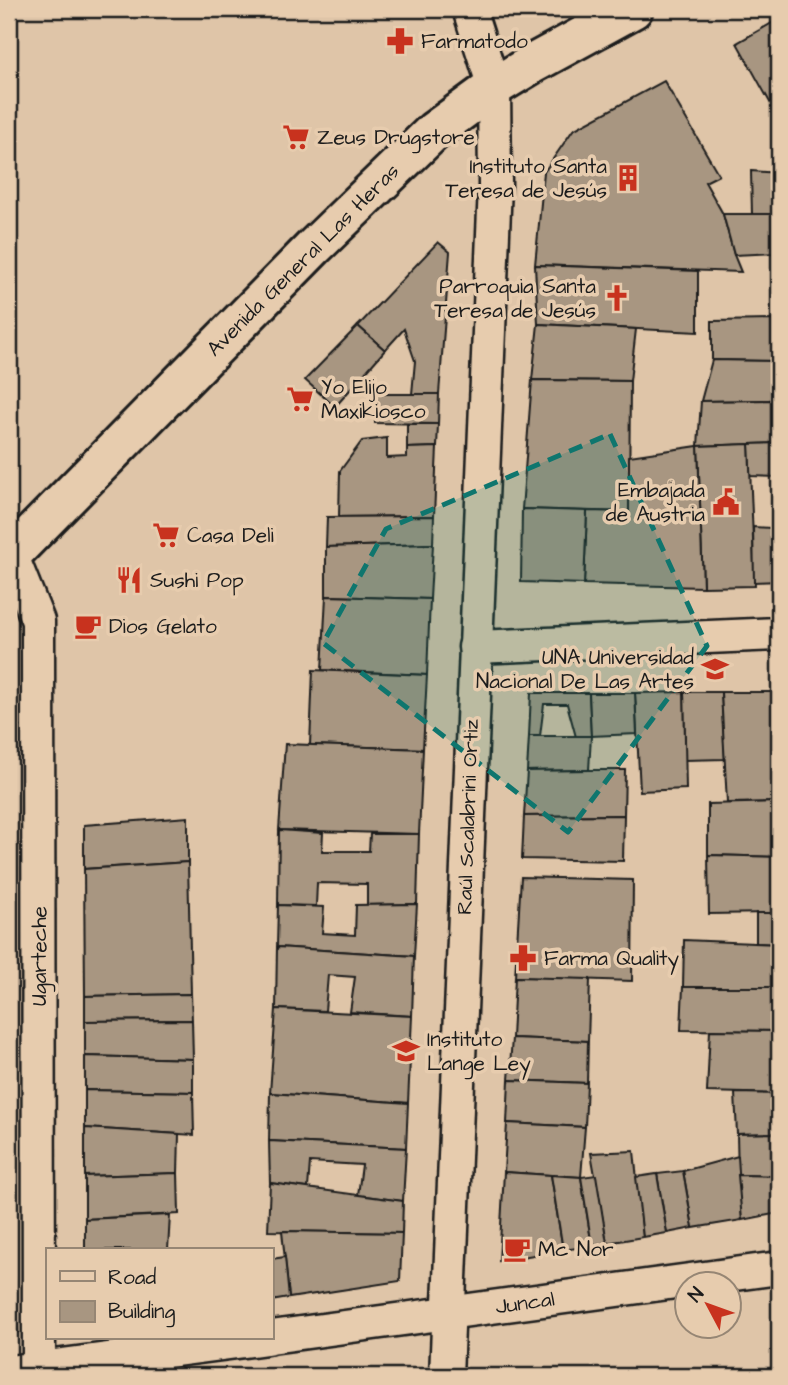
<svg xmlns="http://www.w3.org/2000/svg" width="788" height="1385" viewBox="0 0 788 1385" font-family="'Architects Daughter',sans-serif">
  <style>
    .building { fill: #a89681; stroke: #1c1c1c; stroke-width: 2 }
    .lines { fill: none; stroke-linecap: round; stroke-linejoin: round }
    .minor-casing { stroke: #1c1c1c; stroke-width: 37 }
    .secondary-casing { stroke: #1c1c1c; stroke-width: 44 }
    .minor { stroke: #e7ccae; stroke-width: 32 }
    .secondary { stroke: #e7ccae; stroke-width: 38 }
    .marked { fill: #0f766e; fill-opacity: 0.2; stroke: #0f766e; stroke-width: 5; stroke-dasharray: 14 9; stroke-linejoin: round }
    .labels { text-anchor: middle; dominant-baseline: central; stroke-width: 7; stroke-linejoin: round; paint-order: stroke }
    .poi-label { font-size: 21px; fill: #1c1c1c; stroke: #e7ccae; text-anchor: start }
    .street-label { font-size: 21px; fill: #1c1c1c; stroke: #e7ccae }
  </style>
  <rect width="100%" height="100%" fill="#dfc5a8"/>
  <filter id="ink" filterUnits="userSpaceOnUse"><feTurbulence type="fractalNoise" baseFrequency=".0143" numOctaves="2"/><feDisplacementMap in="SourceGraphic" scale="14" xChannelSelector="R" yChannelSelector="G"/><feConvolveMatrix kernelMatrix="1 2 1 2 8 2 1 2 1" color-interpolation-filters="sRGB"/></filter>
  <g filter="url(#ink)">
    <g class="building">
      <polygon points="779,19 779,102 772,106 737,43"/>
      <polygon points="664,81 719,175 705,182 723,214 734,255 741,272 535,265 544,172 573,130"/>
      <polygon points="751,171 779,173 779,214 752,215"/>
      <polygon points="723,214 779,214 779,253 734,255"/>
      <polygon points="438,242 450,252 439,394 412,394 415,361 404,329 385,350 358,326"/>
      <polygon points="535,265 698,271 698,332 538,324"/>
      <polygon points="779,320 779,361 712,360 712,321"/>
      <polygon points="538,324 636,329 630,381 532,380"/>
      <polygon points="358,326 385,350 335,407 305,380"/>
      <polygon points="712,360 779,361 779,400 701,401"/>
      <polygon points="532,380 630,381 629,512 522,509"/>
      <polygon points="376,394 439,394 438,424 375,423"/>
      <polygon points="779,400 779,443 698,446 701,401"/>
      <polygon points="407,424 438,424 437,447 407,448"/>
      <polygon points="387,438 387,458 407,457 407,448 437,447 434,516 339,517 340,471 362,441"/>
      <polygon points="779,443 779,477 750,476 749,444"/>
      <polygon points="749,444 755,586 703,587 698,446"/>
      <polygon points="698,446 703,587 584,584 587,511 629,512 629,456"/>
      <polygon points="775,477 779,477 779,497 774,497"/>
      <polygon points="774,497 779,497 779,581 754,582 753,527 771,528"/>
      <polygon points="522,509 587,511 584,584 521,582"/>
      <polygon points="434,516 433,544 326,547 327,517"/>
      <polygon points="433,544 430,599 326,596 326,547"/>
      <polygon points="326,596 430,599 427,675 322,670"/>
      <polygon points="313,670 427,675 423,749 310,745"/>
      <polygon points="684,692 721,692 725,759 685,760"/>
      <polygon points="684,692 686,789 640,791 635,693"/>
      <polygon points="721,692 779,692 779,802 727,803"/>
      <polygon points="531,693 589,693 591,736 576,737 567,704 544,704 540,736 529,736"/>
      <polygon points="589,693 635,693 637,734 591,736"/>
      <polygon points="529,736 591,736 589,770 527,771"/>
      <polygon points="285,744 423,749 419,834 279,830"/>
      <polygon points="589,770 625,770 624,815 524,816 527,771"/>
      <polygon points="779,802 779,857 708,855 708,804"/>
      <polygon points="624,815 623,861 522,859 524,816"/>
      <polygon points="188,817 188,862 84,869 84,825"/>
      <polygon points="279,830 323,833 322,851 369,851 370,834 419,834 417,904 367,905 367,884 317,883 316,906 278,905"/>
      <polygon points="708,855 779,857 779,913 709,914"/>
      <polygon points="188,862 191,994 85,996 84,869"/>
      <polygon points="521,877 633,880 632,981 515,977"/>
      <polygon points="417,904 414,956 277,947 278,905 324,907 322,933 355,935 356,905"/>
      <polygon points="756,913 779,913 779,944 756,943"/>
      <polygon points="684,940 779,944 779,987 683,987"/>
      <polygon points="277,947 414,956 412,1016 350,1012 355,977 328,975 325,1011 276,1009"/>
      <polygon points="515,977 590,979 588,1041 512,1038"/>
      <polygon points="683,987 779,987 779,1031 681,1030"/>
      <polygon points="191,994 192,1020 85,1021 85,996"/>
      <polygon points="276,1009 412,1016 408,1103 270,1093"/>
      <polygon points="192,1020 193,1059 85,1056 85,1021"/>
      <polygon points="710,1030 779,1031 779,1094 707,1092"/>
      <polygon points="512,1038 588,1041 587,1083 509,1080"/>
      <polygon points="85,1056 193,1059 193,1092 85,1090"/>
      <polygon points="509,1080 587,1083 585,1127 507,1123"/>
      <polygon points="85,1090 193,1092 194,1135 85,1128"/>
      <polygon points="270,1093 408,1103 406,1148 269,1141"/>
      <polygon points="735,1093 779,1094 779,1133 737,1134"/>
      <polygon points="9,1121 14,1121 14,1177 9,1176"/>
      <polygon points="507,1123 585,1127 581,1177 504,1172"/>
      <polygon points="85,1128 179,1134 178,1173 85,1176"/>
      <polygon points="779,1133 779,1176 738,1175 737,1134"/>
      <polygon points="269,1141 406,1148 403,1201 358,1195 362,1165 310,1162 308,1188 270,1183"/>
      <polygon points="634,1151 643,1237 607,1243 591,1153"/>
      <polygon points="738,1156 742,1220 693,1228 683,1171"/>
      <polygon points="683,1171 693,1228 667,1233 657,1174"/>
      <polygon points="504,1172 551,1175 563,1250 499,1261"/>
      <polygon points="178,1173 179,1214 85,1219 85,1176"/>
      <polygon points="657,1174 667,1233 643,1237 636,1177"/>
      <polygon points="551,1175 581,1177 592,1246 563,1250"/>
      <polygon points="596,1175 607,1243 592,1246 581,1177"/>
      <polygon points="738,1175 779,1176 779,1213 742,1220"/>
      <polygon points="270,1183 403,1201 402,1233 268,1231"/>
      <polygon points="170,1215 168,1250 85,1250 85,1219"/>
      <polygon points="282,1231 402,1233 400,1281 289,1298"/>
      <polygon points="12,1248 18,1332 9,1333 9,1249"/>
      <polygon points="285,1257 289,1298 271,1301 271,1259"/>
    </g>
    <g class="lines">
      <defs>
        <g id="minor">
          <polyline points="9,549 38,621 39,1368"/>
          <polyline points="475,647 779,634"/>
          <polyline points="271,1337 779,1268"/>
          <polyline points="9,1372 267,1338"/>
          <polyline points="446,1376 495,185 494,87 469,9"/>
        </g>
        <polyline id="secondary" points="9,557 314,247 434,131 494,87 532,64 633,9"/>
      </defs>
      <use href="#minor" class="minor-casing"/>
      <use href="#secondary" class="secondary-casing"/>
      <use href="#minor" class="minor"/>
      <use href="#secondary" class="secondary"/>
    </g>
  </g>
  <path class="marked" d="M610,434L707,646L568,832L323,643L386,529Z"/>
  <defs>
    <symbol id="pharmacy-bare" viewBox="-9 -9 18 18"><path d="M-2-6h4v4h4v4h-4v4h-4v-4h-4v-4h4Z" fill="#c8321e" stroke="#e7ccae" stroke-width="2.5" paint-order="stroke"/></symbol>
    <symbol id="supermarket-bare" viewBox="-9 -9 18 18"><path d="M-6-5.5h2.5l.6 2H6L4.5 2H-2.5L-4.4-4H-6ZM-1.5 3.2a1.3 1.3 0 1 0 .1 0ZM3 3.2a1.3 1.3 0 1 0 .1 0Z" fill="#c8321e" stroke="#e7ccae" stroke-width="2.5" paint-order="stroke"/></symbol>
    <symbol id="building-bare" viewBox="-9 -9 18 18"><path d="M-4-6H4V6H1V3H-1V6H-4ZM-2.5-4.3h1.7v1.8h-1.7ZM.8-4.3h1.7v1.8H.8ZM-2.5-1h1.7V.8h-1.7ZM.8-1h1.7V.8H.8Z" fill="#c8321e" stroke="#e7ccae" stroke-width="2.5" paint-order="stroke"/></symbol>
    <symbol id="church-bare" viewBox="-9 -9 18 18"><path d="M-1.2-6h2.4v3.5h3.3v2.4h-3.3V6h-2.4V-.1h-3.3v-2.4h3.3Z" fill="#c8321e" stroke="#e7ccae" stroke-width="2.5" paint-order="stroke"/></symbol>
    <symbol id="civic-bare" viewBox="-9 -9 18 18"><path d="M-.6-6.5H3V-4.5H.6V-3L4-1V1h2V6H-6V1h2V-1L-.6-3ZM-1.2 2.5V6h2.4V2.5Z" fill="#c8321e" stroke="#e7ccae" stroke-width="2.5" paint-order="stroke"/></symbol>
    <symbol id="restaurant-bare" viewBox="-9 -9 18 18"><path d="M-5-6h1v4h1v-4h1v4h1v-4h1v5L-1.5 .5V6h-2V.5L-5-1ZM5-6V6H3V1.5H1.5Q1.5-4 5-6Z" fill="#c8321e" stroke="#e7ccae" stroke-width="2.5" paint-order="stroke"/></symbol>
    <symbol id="cafe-bare" viewBox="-9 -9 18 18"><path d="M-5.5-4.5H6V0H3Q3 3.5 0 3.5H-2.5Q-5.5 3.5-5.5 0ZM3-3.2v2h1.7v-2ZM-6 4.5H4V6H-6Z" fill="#c8321e" stroke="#e7ccae" stroke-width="2.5" paint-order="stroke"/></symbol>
    <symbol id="school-bare" viewBox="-9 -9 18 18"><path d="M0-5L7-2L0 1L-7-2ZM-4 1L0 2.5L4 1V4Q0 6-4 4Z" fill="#c8321e" stroke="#e7ccae" stroke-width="2.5" paint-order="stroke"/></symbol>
  </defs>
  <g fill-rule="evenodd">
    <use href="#pharmacy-bare" x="381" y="22" width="38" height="38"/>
    <use href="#supermarket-bare" x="277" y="118" width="38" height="38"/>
    <use href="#building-bare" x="609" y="159" width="38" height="38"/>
    <use href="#church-bare" x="598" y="279" width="38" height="38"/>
    <use href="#supermarket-bare" x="281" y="380" width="38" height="38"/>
    <use href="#civic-bare" x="707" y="483" width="38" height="38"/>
    <use href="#supermarket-bare" x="147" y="516" width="38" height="38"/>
    <use href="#restaurant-bare" x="110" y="561" width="38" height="38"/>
    <use href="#cafe-bare" x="69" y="607" width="38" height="38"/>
    <use href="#school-bare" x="696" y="650" width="38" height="38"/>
    <use href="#pharmacy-bare" x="504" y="939" width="38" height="38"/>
    <use href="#school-bare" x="387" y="1032" width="38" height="38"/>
    <use href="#cafe-bare" x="498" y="1230" width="38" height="38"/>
  </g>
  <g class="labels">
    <g class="poi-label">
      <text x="421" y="41">Farmatodo</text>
      <text x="317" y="137">Zeus Drugstore</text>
      <text x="607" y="166" text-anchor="end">Instituto Santa<tspan x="607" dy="24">Teresa de Jesús</tspan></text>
      <text x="596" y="286" text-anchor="end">Parroquia Santa<tspan x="596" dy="24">Teresa de Jesús</tspan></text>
      <text x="321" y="387">Yo Elijo<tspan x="321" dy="24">Maxikiosco</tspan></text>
      <text x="705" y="490" text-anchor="end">Embajada<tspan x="705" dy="24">de Austria</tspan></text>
      <text x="187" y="535">Casa Deli</text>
      <text x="150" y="580">Sushi Pop</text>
      <text x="109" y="626">Dios Gelato</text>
      <text x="694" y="657" text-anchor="end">UNA Universidad<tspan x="694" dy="24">Nacional De Las Artes</tspan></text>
      <text x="544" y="958">Farma Quality</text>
      <text x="427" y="1039">Instituto<tspan x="427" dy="24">Lange Ley</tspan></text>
      <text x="538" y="1249">Mc Nor</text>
    </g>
    <g class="street-label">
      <text transform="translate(303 260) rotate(-45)">Avenida General Las Heras</text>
      <text transform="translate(468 817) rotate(-88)">Raúl Scalabrini Ortiz</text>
      <text transform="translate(39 956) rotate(-90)">Ugarteche</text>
      <text transform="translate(525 1303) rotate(-8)">Juncal</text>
    </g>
  </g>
  <rect width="788" height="1385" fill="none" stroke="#e7ccae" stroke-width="35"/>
  <rect x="18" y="18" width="753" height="1350" fill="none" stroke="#1c1c1c" stroke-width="2.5" filter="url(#ink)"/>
  <rect x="46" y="1248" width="228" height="91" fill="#e7ccae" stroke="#968674" stroke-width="2"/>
  <rect x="60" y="1271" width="35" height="10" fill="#e7ccae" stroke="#968674" stroke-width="2"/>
  <text x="108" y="1284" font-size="21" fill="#1c1c1c">Road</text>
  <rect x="60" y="1301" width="35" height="21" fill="#a89681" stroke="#968674" stroke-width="2"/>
  <text x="108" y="1318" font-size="21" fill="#1c1c1c">Building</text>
  <g transform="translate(708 1305) rotate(311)"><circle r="33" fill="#e7ccae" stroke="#968674" stroke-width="2"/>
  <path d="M0-5L12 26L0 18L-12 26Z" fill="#c8321e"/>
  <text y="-10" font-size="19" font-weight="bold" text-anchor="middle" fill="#1c1c1c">N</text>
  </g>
</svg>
